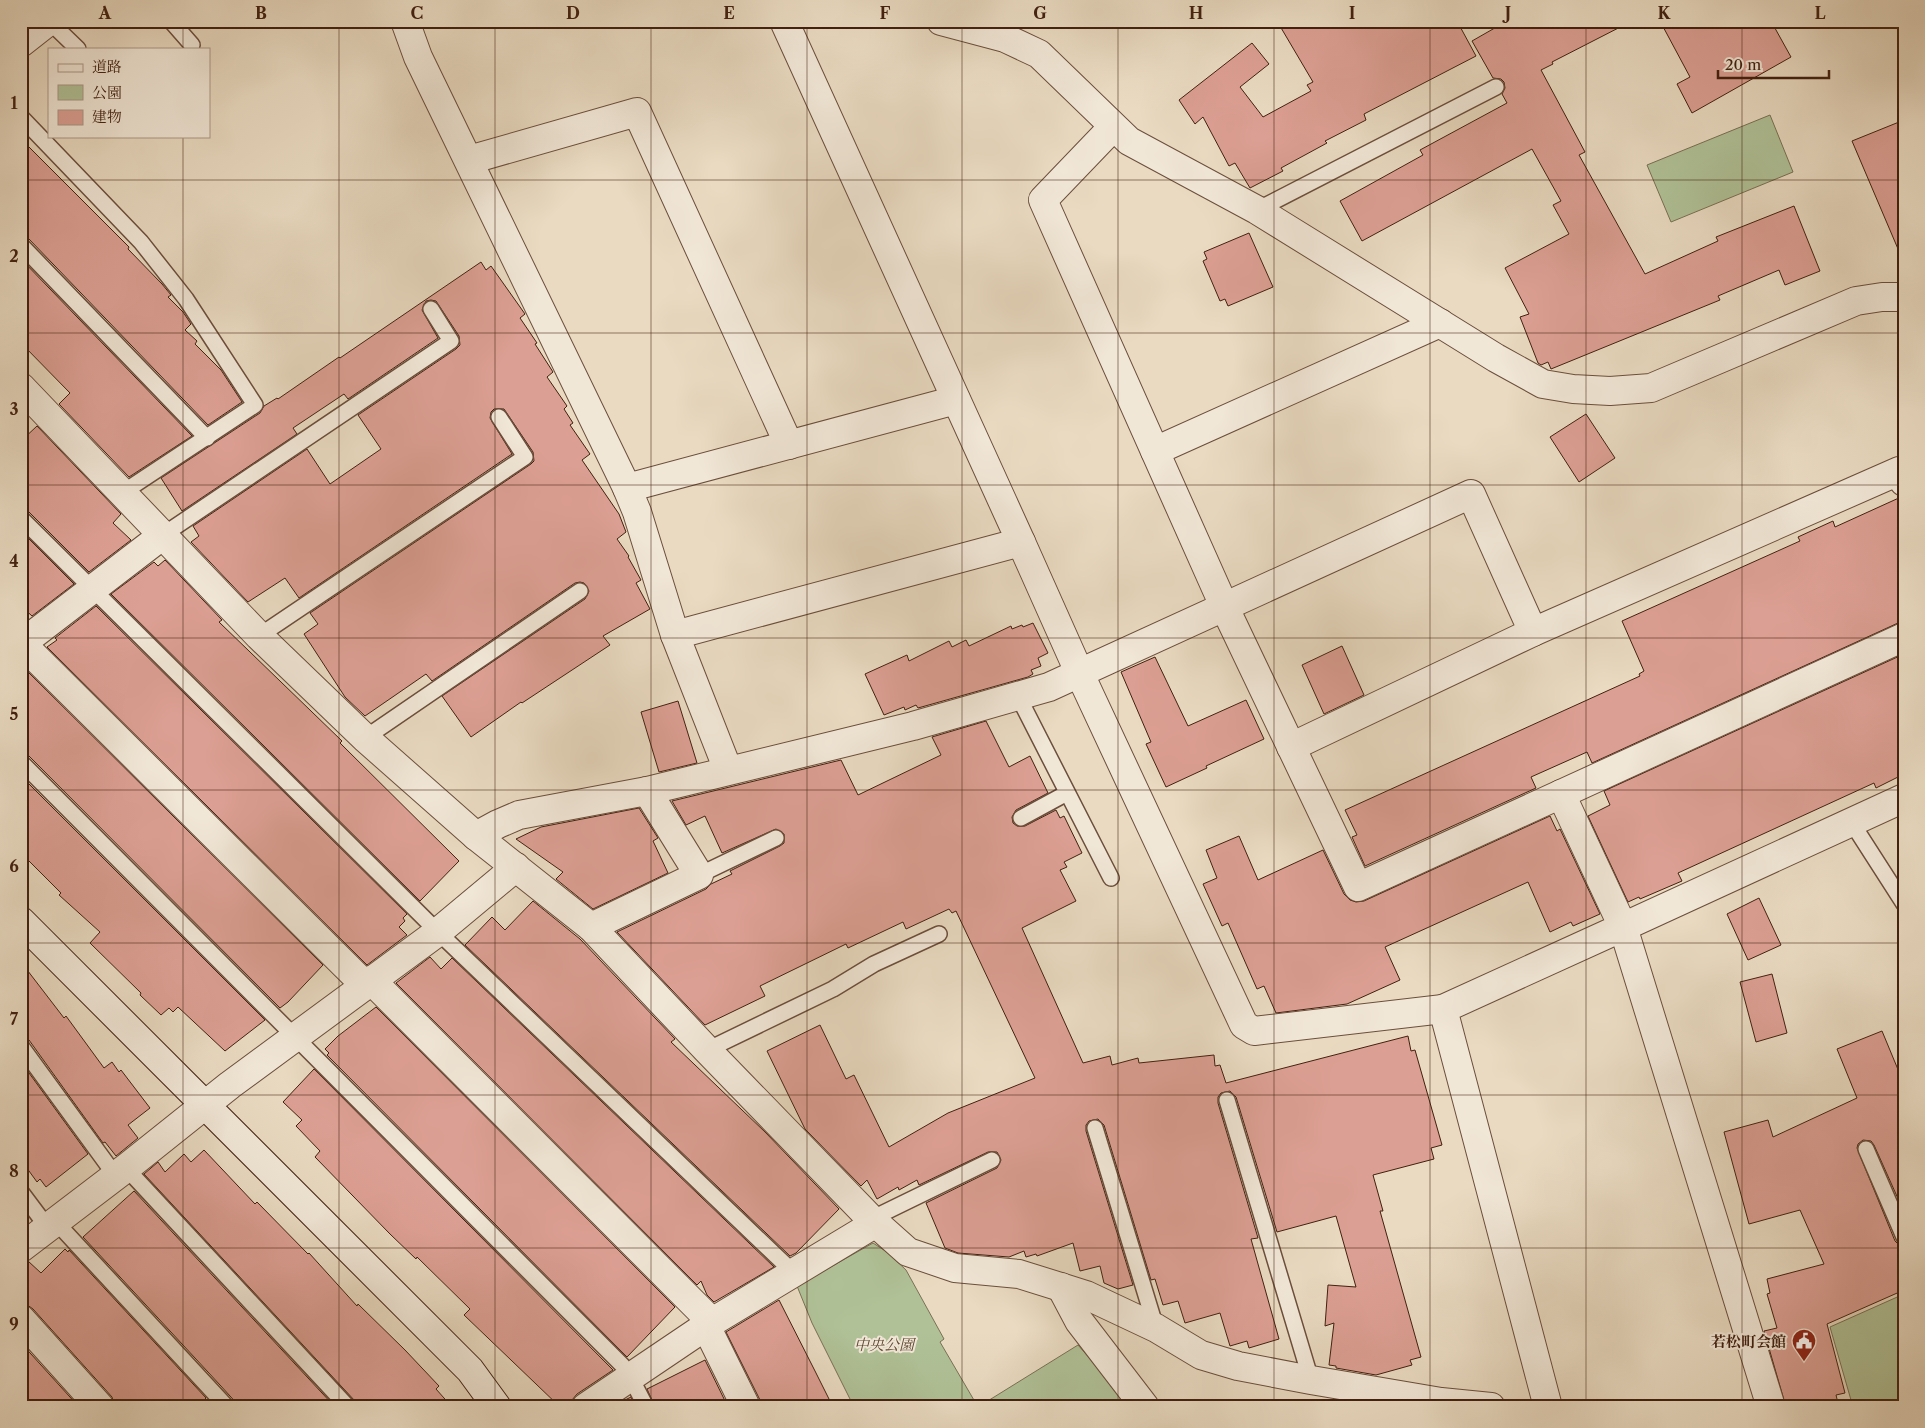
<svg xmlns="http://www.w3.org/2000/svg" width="1925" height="1428" viewBox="0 0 1925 1428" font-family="'Libre Caslon Text','Noto Serif JP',serif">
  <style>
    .green { fill: #b0c197; stroke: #797054 }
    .building { fill: #dc9f93; stroke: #422010 }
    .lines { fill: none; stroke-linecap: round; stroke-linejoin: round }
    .lane-casing { stroke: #6c4e3c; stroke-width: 18 }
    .street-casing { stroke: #6c4e3c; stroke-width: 30 }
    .secondary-casing { stroke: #422010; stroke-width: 30 }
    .lane { stroke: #f1e7d7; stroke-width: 15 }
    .street { stroke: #f1e7d7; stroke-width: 28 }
    .secondary { stroke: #f1e7d7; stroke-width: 28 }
    .grid { fill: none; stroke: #422010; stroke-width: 1; stroke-opacity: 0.55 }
    .labels { text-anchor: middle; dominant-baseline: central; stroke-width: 4; stroke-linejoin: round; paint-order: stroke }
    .poi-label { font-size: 15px; font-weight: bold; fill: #422010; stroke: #f1e7d7; text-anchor: end }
    .park-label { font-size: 15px; font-style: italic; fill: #5e4832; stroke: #f1e7d7 }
    .neatline { fill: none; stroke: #422010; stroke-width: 2 }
    .grid-label { font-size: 16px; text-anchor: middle; font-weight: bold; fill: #422010 }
  </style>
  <rect width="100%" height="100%" fill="#e9dac1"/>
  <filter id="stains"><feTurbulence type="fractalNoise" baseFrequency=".004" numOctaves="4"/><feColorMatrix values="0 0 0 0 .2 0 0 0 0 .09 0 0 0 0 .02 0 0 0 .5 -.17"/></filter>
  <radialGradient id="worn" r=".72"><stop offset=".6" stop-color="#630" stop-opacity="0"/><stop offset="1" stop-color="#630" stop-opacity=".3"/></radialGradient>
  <g class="green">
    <polygon points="1770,115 1793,172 1671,222 1647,165"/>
    <polygon points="873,1243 887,1252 906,1270 944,1339 940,1342 978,1407 1078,1345 1119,1392 1129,1407 854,1407 812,1323 797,1286"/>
    <polygon points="1904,1294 1904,1407 1853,1407 1830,1327"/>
  </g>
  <g class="building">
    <polygon points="1277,21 1457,21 1476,56 1364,114 1366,120 1325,141 1327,143 1281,168 1283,171 1250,188 1235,163 1229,166 1203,117 1195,124 1179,100 1252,43 1269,64 1240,87 1263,117 1311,91 1307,85 1313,82"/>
    <polygon points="1507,21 1632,21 1552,62 1553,64 1541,70 1585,152 1579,155 1645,274 1718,241 1716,237 1794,206 1820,271 1785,285 1779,270 1718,296 1720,300 1551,369 1548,362 1541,365 1538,363 1520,317 1529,314 1505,268 1569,234 1553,205 1561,201 1532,149 1362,241 1340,201 1423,155 1420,150 1507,103 1502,94 1505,88 1504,82 1501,79 1493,78 1472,41"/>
    <polygon points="1660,21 1771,21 1791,57 1692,113 1677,84 1690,77"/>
    <polygon points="1904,120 1904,263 1852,141"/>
    <polygon points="21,139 129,247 128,249 162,284 171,295 168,297 183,312 191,324 185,330 197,341 195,344 221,370 242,402 208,425 28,238 21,236"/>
    <polygon points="1249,233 1273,287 1228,306 1225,299 1220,301 1203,261 1207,259 1204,252"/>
    <polygon points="21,259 192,436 129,477 59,404 70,393 21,343"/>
    <polygon points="481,262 486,270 491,266 525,314 520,318 537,343 535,344 553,372 547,377 567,406 564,409 573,423 570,425 590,454 582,460 619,514 626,532 617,539 629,556 628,557 641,580 636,583 650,609 603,636 610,645 522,703 521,702 471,737 442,696 585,599 589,591 584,583 580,582 575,583 432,681 426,674 365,716 345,697 304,634 318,624 310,613 531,464 534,461 533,452 504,409 494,409 491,412 490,418 512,454 299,598 285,578 248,602 191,542 199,536 193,526 307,449 330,484 381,449 358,415 456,349 460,345 459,336 436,301 431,300 426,301 422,310 438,338 348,399 344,394 293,428 297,434 182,511 161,478 260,413 264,406 277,398 278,399 339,357 340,358"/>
    <polygon points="1586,414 1615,458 1579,482 1550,437"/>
    <polygon points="37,426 121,514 113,523 131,540 89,572 28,511 21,509 21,441"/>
    <polygon points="1901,497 1904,497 1904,622 1898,623 1592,763 1587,752 1531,777 1536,788 1365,866 1352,837 1357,835 1345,810 1640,676 1639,674 1644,671 1622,621 1800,541 1798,537 1833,521 1835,527"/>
    <polygon points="21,531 74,584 32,616 21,606"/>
    <polygon points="165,560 222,620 219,622 342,741 340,743 459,861 420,901 111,594 154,562 158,566"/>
    <polygon points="96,606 407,914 403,918 405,921 399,927 407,935 367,965 47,647 57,640 55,638"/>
    <polygon points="1033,623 1048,653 1038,658 1041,666 1031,670 1033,674 1028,677 918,708 916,705 905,710 904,707 884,715 865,674 907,655 909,661 949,641 952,647 966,640 969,646 1011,626 1012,629 1022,625 1023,627"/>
    <polygon points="1342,646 1364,695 1324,714 1302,665"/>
    <polygon points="1904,654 1904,774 1876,788 1874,783 1678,873 1682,881 1640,899 1639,897 1628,902 1588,816 1610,805 1604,791"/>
    <polygon points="1155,657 1188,726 1246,700 1264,739 1206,766 1207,768 1166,787 1146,744 1151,742 1121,672"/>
    <polygon points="22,666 323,965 288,1002 280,1008 28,755 21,753"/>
    <polygon points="678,701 697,763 659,772 641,712"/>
    <polygon points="986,721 1009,767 1030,756 1048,793 1016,810 1012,817 1013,823 1017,826 1025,826 1056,810 1060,818 1064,816 1082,853 1064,862 1067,867 1060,870 1076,901 1022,928 1083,1063 1110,1056 1112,1065 1138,1058 1139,1063 1214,1055 1215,1066 1220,1065 1226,1083 1408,1036 1411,1051 1415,1050 1442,1145 1431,1148 1434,1159 1373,1175 1383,1211 1380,1211 1421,1357 1410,1360 1412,1365 1376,1375 1336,1368 1336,1366 1329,1365 1334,1323 1325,1326 1328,1285 1356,1287 1336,1216 1277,1232 1236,1097 1230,1091 1221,1093 1218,1097 1218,1103 1258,1238 1251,1239 1279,1339 1249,1348 1247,1341 1230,1346 1220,1313 1185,1323 1178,1301 1163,1305 1155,1279 1151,1280 1104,1125 1098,1119 1089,1121 1086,1125 1086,1131 1133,1285 1118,1289 1104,1283 1100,1266 1080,1271 1073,1243 1037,1256 1036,1254 1026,1257 1024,1251 1009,1257 958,1253 945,1248 926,1203 997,1168 1001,1160 997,1152 988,1152 919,1185 917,1180 899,1190 898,1187 877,1199 867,1180 861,1186 805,1129 767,1051 820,1025 846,1079 854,1075 889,1147 948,1113 1035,1078 956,911 952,913 949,909 906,929 903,922 848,948 846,944 760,986 765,996 705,1025 617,932 706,889 711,884 732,874 730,871 780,846 784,843 784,834 776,829 722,853 705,816 686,825 672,801 841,760 858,795 941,755 932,737"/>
    <polygon points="21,776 265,1020 225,1051 178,1007 173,1012 169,1008 161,1015 140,995 141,993 90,943 100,932 59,895 61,893 21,853"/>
    <polygon points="639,808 658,838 653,841 668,873 593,909 556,879 563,872 516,839 541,827"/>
    <polygon points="1550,816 1557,831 1560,829 1600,914 1573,926 1571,922 1550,932 1528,882 1385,947 1400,980 1347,1004 1276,1013 1264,986 1257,989 1228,923 1222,926 1203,884 1217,878 1206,850 1239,836 1258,880 1323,850 1344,894 1350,900 1356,902 1364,901"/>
    <polygon points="1759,898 1781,945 1748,960 1727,914"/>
    <polygon points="533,901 580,939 675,1039 671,1042 765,1132 839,1209 796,1253 790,1256 465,945 492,917 505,930"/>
    <polygon points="430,957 441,969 452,958 774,1267 714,1302 707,1295 701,1281 697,1285 396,983"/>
    <polygon points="21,962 64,1018 66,1016 104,1068 112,1062 119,1072 121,1070 150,1108 128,1125 138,1138 116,1156 105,1142 103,1143 29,1040 21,1037"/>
    <polygon points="1772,974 1787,1033 1756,1042 1740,982"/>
    <polygon points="376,1007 675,1307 627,1357 327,1055 329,1053 325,1049 338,1036"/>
    <polygon points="1882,1031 1904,1084 1904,1212 1874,1145 1871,1141 1863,1140 1858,1144 1857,1148 1895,1241 1899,1245 1904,1246 1904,1290 1827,1324 1845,1393 1836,1395 1838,1403 1822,1407 1786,1407 1764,1331 1777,1328 1767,1294 1770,1293 1767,1279 1824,1264 1800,1210 1749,1224 1724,1132 1768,1120 1773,1137 1857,1098 1837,1049"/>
    <polygon points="21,1062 88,1154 46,1187 40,1179 37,1182 21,1160"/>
    <polygon points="314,1069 613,1370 577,1394 572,1400 560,1407 464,1315 470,1309 417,1257 416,1259 390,1234 315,1157 320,1151 296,1126 302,1120 283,1102"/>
    <polygon points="204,1150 255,1204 257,1202 308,1254 309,1253 357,1306 358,1304 405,1350 439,1386 436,1389 452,1407 357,1407 355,1401 144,1174 158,1162 165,1172 184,1154 191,1162"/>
    <polygon points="134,1191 335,1407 240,1407 220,1385 83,1237"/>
    <polygon points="65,1249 68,1252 69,1250 206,1398 197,1407 115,1407 112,1397 33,1309 26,1304 21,1304 21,1263 28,1261 41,1273"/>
    <polygon points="779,1300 815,1371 833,1407 761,1407 760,1400 726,1332"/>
    <polygon points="21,1343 79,1407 21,1407"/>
    <polygon points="705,1360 728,1407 655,1407 647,1389"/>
    <polygon points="631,1397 635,1407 614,1407 621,1402"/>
  </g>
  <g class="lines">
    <defs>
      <g id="lane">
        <polyline points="49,21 78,49"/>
        <polyline points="171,21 192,45"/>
        <polyline points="21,117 141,242 186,299 255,405 122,493"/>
        <polyline points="1257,210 1496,87"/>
        <polyline points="21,245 207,438"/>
        <polyline points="21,518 438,932 794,1273"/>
        <polyline points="163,535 451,341 431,309"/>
        <polyline points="259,636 525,457 499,417"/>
        <polyline points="1018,696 1111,878"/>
        <polyline points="365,738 580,591"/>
        <polyline points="21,762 622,1365 631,1378 646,1407"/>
        <polyline points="1021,818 1067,793"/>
        <polyline points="1852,823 1904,904"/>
        <polyline points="699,875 776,838"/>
        <polyline points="21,1046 115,1175"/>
        <polyline points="707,1050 833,989 874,964 939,934"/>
        <polyline points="1227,1100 1311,1380"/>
        <polyline points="1095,1128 1156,1328"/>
        <polyline points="1866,1149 1904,1237"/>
        <polyline points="126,1168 348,1407"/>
        <polyline points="21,1192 48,1228"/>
        <polyline points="871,1219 992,1160"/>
        <polyline points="56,1222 227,1407"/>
      </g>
      <g id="street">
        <polyline points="405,21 418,57 627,488 637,512 675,635 728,770"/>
        <polyline points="941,21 1005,38 1039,54 1129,141 1257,210 1496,358 1543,384 1573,389 1610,391 1651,388 1856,301 1882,297 1904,297"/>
        <polyline points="21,43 49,21"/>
        <polyline points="1113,127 1043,200 1224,606 1358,887 1904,637"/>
        <polyline points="469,160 637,112 789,445"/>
        <polyline points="21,387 259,636 365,738 476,836 591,927 707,1050 871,1219 908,1252 955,1268 1019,1274 1086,1295 1156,1328 1201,1355 1238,1366 1311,1380 1441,1402 1491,1407"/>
        <polyline points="1155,451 1440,323"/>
        <polyline points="627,488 956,400"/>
        <polyline points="1021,542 1079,672 1244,1025 1254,1031 1443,1009"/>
        <polyline points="1533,632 1899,471 1904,482"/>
        <polyline points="675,635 1021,542 784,21"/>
        <polyline points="21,643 365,985"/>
        <polyline points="21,644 163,535"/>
        <polyline points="476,836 498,824 519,815 647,791 913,726 1049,687 1471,494 1533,632 1291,747"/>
        <polyline points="591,927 699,875 647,791"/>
        <polyline points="371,980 712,1322"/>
        <polyline points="21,1248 126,1168 230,1085 438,932 516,867"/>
        <polyline points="1061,1287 1079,1321 1145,1407"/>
        <polyline points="21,1319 100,1407"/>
        <polyline points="707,1328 746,1407"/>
        <polyline points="586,1407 712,1322 876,1223"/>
        <polyline points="1548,1407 1443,1009 1623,927 1561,794"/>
        <polyline points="1771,1407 1623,927 1904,798"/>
      </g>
      <polyline id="secondary" points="21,921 470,1370 497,1407"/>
    </defs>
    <use href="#lane" class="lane-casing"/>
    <use href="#street" class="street-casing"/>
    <use href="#secondary" class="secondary-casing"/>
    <use href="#lane" class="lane"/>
    <use href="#street" class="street"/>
    <use href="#secondary" class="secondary"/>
  </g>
  <path class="grid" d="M183,21V49M339,21V1407M495,21V1407M651,21V1407M807,21V1407M962,21V1407M1118,21V1407M1274,21V1407M1430,21V1407M1586,21V1407M1742,21V1407M183,136V1407M21,180H1904M21,333H1904M21,485H1904M21,638H1904M21,790H1904M21,943H1904M21,1095H1904M21,1248H1904"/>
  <defs>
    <symbol id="civic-pin" viewBox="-11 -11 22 30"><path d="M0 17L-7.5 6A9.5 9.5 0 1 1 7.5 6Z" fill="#8f2418" stroke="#f1e7d7"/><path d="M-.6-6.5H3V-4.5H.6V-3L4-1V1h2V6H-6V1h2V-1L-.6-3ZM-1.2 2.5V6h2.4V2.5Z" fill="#fff"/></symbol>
  </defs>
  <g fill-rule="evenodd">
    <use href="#civic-pin" x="1790" y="1327" width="28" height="38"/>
  </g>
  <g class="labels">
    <g class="poi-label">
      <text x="1786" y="1341">若松町会館</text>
    </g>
    <g class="park-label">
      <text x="884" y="1344">中央公園</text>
    </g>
  </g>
  <rect width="1925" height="1428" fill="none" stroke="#e9dac1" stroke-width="55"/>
  <rect x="48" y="48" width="162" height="90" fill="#f1e7d7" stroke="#ab9787"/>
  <rect x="58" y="64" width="25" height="8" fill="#f1e7d7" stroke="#ab9787"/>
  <text x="92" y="72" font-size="15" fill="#422010">道路</text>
  <rect x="58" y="85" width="25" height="15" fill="#b0c197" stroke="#ab9787"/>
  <text x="92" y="98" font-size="15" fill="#422010">公園</text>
  <rect x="58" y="110" width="25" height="15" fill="#dc9f93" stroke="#ab9787"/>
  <text x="92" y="122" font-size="15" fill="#422010">建物</text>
  <path d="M1718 70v8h111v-8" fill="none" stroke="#422010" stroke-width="2.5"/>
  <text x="1725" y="70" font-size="15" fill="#422010" stroke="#f1e7d7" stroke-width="4" paint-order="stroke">20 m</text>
  <rect x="28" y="28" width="1870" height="1372" class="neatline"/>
  <g class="grid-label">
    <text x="105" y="19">A</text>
    <text x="261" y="19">B</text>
    <text x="417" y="19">C</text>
    <text x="573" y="19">D</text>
    <text x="729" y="19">E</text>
    <text x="885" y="19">F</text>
    <text x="1040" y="19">G</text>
    <text x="1196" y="19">H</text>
    <text x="1352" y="19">I</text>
    <text x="1508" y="19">J</text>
    <text x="1664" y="19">K</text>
    <text x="1820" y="19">L</text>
    <text x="14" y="109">1</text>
    <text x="14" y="262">2</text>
    <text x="14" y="415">3</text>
    <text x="14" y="567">4</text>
    <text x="14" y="720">5</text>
    <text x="14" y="872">6</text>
    <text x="14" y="1025">7</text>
    <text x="14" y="1177">8</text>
    <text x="14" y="1330">9</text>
  </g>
  <rect width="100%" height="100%" filter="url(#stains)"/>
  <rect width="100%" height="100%" fill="url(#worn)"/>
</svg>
